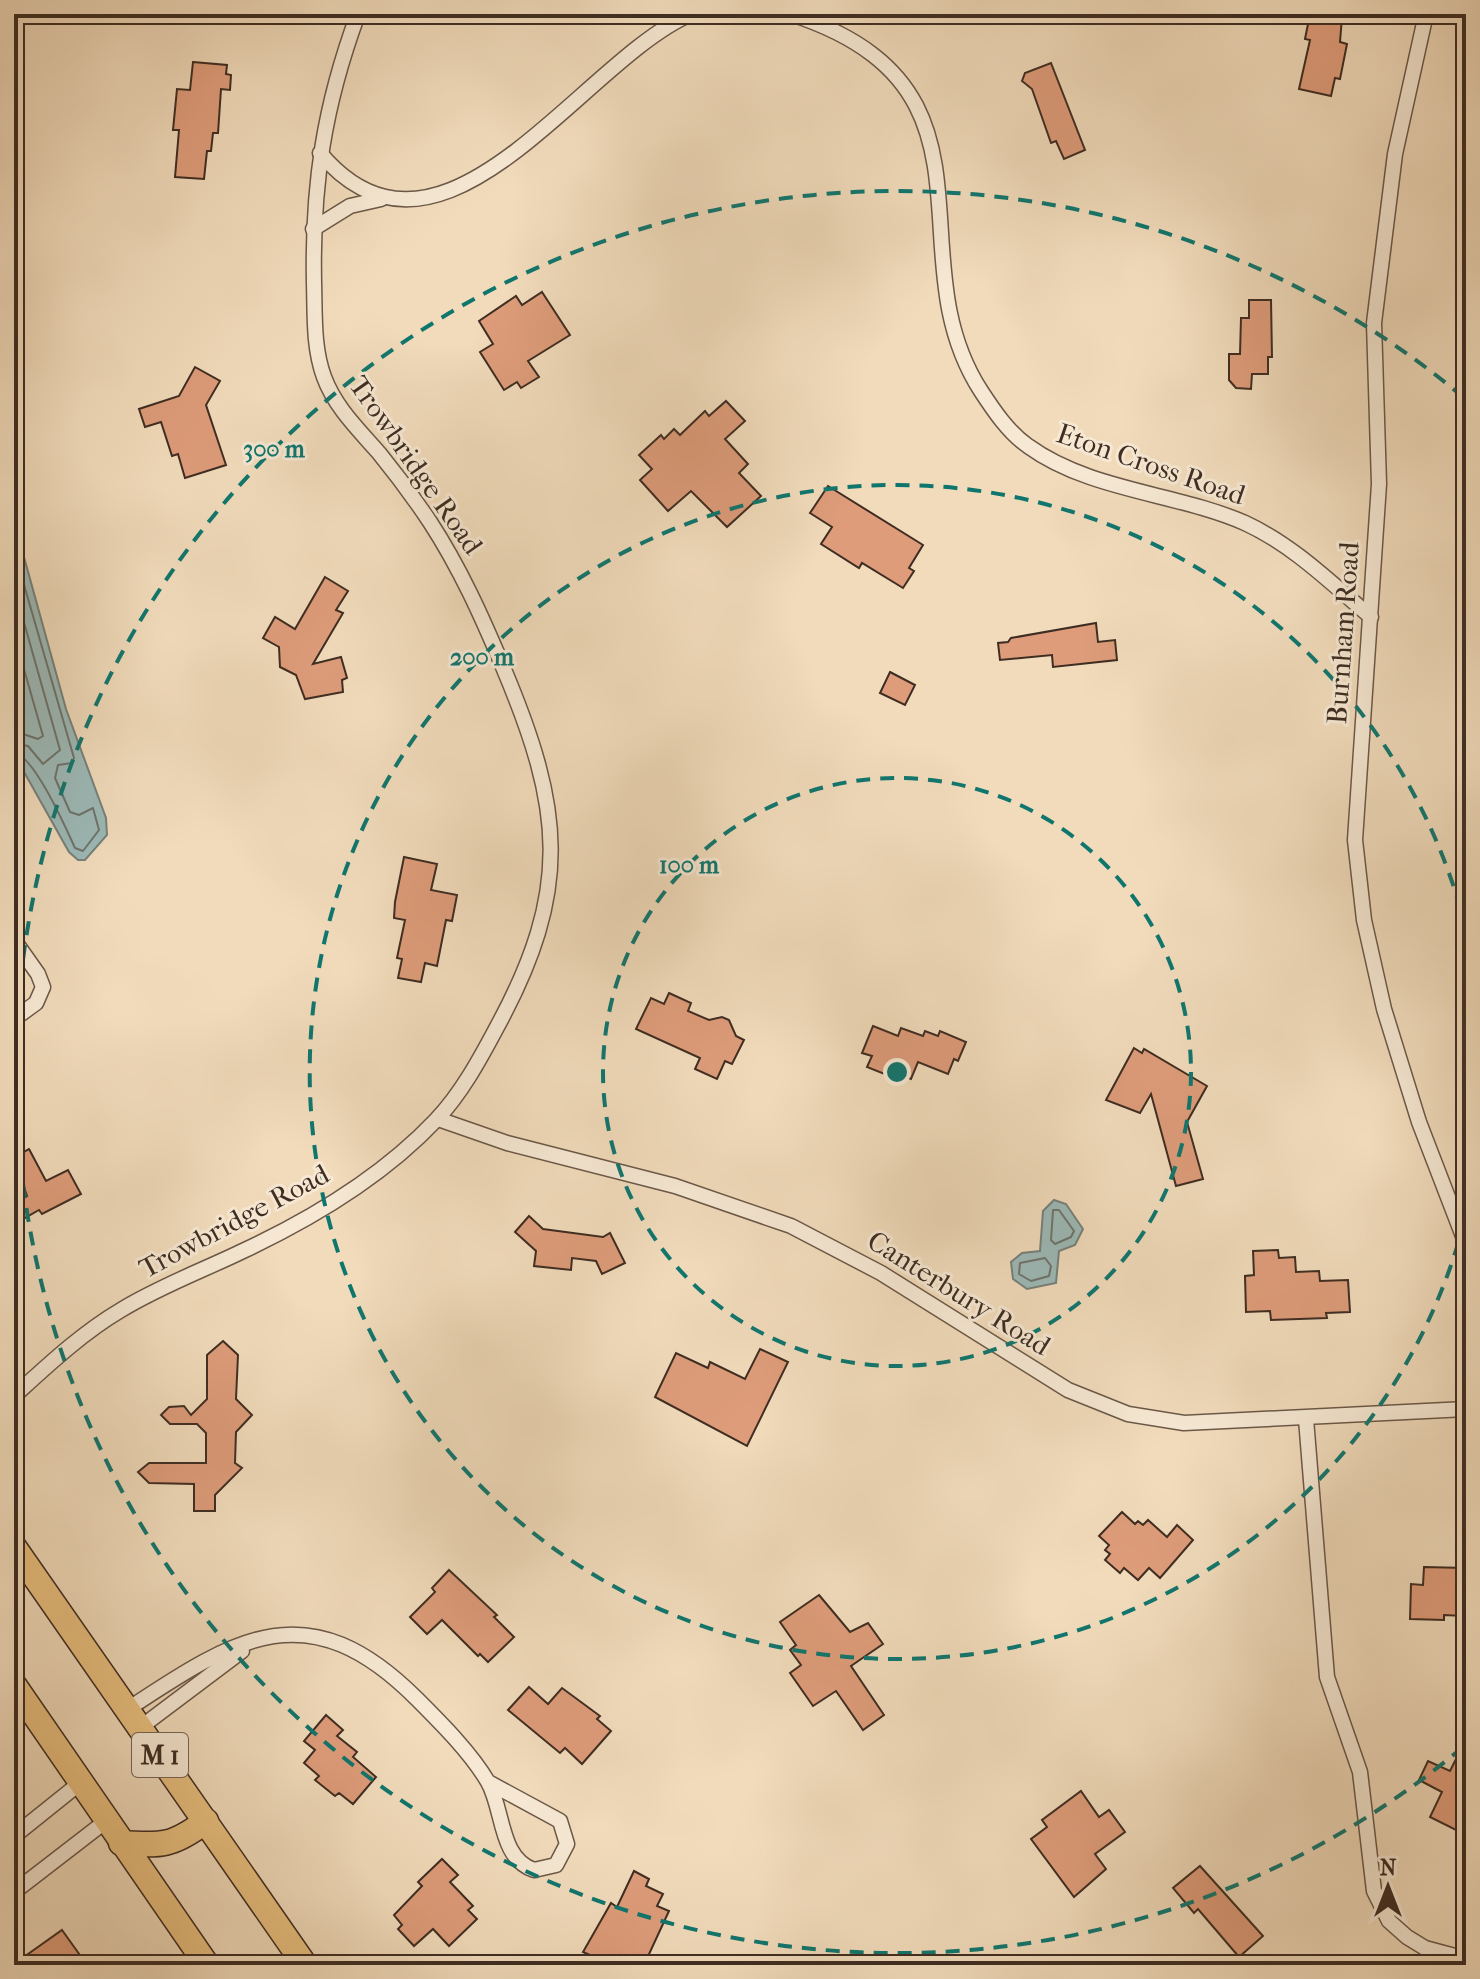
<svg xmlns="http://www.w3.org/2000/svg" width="1480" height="1979" viewBox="0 0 1480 1979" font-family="'IM FELL French Canon',serif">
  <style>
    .water { fill: #9cb9b7; stroke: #76817b; stroke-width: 2 }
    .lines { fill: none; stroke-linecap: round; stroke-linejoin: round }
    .shore { stroke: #6d736c; stroke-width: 2 }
    .building { fill: #de9c7a; stroke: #3e2d22; stroke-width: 2 }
    .minor-casing { stroke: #6b5848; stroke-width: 17 }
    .primary-casing { stroke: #3e2d22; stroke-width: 27 }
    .minor { stroke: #f6e8d3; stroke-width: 14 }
    .primary { stroke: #e8be7e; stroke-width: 24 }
    .ring { fill: none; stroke: #0f766e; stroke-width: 4; stroke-dasharray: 14 10 }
    .labels { text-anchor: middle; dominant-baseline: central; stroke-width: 6; stroke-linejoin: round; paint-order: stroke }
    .shield { fill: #f6e8d3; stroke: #756557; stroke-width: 2 }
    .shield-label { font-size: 26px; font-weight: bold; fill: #3e2d22 }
    .street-label { font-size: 28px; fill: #3e2d22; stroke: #f6e8d3 }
    .centre { fill: #0f766e; stroke: #f6e8d3; stroke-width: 4 }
    .ring-label { font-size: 24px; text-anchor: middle; font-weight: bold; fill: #0f766e; stroke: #f6e8d3; stroke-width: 6; stroke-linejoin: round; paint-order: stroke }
  </style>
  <rect width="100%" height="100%" fill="#f1dbbb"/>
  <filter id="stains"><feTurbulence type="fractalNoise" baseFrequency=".0025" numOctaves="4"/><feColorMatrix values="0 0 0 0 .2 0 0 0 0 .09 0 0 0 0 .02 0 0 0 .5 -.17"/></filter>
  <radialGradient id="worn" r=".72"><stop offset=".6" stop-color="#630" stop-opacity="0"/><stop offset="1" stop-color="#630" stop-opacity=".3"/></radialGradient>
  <g class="water">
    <polygon points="14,521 66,709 106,818 107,835 85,860 78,860 69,852 14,754"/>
    <polygon points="1054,1200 1066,1204 1083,1229 1075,1245 1059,1251 1056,1283 1027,1289 1013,1279 1011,1262 1022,1253 1040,1251 1043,1211"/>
  </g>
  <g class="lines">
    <g class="shore">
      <path d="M14,550L74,758L72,763L58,765L55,778L70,812L79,815L93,808L99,830L83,851L75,848C66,828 34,755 14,753"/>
      <polyline points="14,587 60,750 43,764 28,746 14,743"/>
      <polyline points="14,634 43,736 38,739 14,731"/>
      <polygon points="1053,1210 1059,1210 1074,1231 1071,1237 1055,1244 1051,1240"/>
      <polygon points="1045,1258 1051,1266 1049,1276 1031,1281 1019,1274 1020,1263"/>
    </g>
  </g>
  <g class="building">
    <polygon points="1310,14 1342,17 1340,42 1347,44 1340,79 1335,78 1331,96 1299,89 1310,40 1305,39"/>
    <polygon points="193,62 227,65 226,74 231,75 230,90 221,89 218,133 213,133 211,151 207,151 204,179 175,177 179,130 173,130 177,89 190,90"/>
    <polygon points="1051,63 1085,150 1064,159 1056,141 1051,143 1032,89 1022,81 1025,73"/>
    <polygon points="542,292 570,335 528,361 539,377 521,388 517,382 504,390 480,352 493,344 479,321 516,296 522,305"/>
    <polygon points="1249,300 1271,300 1272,357 1268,357 1268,374 1252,374 1251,389 1236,388 1229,380 1229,354 1240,354 1241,318 1249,318"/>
    <polygon points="195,367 220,381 206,405 226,465 185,478 178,454 172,456 161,422 145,427 139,409 179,396"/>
    <polygon points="726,401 745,421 725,439 748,464 739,473 761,496 727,527 691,491 668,511 640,480 652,469 639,455 661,435 664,439 674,429 680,435 705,411 709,416"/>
    <polygon points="828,486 923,545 909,568 914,571 903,588 862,563 859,568 821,544 832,527 810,513"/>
    <polygon points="325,577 348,591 336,610 343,613 313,664 341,657 347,678 342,680 343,692 305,699 296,675 280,667 279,647 263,638 275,617 295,629"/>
    <polygon points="1096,623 1098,642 1115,640 1117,660 1053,667 1052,655 1000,660 998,643 1008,642 1011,638"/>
    <polygon points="890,672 915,685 905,705 880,693"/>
    <polygon points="404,857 437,864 431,890 457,895 452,921 446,920 437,966 425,963 421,982 398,978 402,959 397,958 405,920 394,918 395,902"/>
    <polygon points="669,993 691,1003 688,1011 709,1020 722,1017 729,1020 736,1036 744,1040 732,1064 725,1061 717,1079 695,1069 700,1058 636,1029 651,998 664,1004"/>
    <polygon points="873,1026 898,1036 901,1028 923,1036 925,1031 938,1036 940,1031 966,1042 958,1061 954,1059 948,1074 918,1062 911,1079 889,1070 887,1075 867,1067 872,1056 862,1053"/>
    <polygon points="1134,1048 1142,1053 1144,1049 1207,1086 1187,1122 1203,1179 1176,1186 1151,1094 1140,1113 1106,1100"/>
    <polygon points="29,1149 46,1181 68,1170 81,1194 42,1214 39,1210 23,1219 15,1203 27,1196 14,1157"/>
    <polygon points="529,1216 543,1229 603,1237 610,1233 625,1263 602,1274 596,1261 572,1258 571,1270 534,1266 536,1251 515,1232"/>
    <polygon points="1278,1250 1279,1258 1295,1257 1296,1272 1319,1271 1320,1281 1348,1280 1350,1312 1326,1313 1327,1318 1271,1320 1270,1311 1246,1312 1245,1276 1254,1275 1253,1251"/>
    <polygon points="223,1341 238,1355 236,1399 252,1415 236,1432 235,1463 242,1468 215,1495 215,1511 194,1511 194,1484 149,1483 138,1472 149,1463 206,1463 206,1433 197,1424 170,1424 161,1415 169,1407 184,1406 191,1415 207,1399 207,1355"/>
    <polygon points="760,1349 788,1362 747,1446 655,1397 676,1353 708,1368 710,1362 745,1379"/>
    <polygon points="1122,1512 1135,1524 1138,1521 1143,1525 1148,1520 1167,1537 1177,1525 1193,1540 1160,1578 1149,1568 1138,1580 1124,1568 1120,1573 1105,1560 1110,1554 1105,1550 1109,1545 1099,1536"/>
    <polygon points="1424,1567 1466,1568 1464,1616 1444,1615 1444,1620 1410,1619 1411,1584 1423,1585"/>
    <polygon points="449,1570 497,1615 494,1617 514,1637 488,1662 480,1654 478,1656 442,1620 427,1634 410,1617 435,1592 432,1588"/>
    <polygon points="819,1595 850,1632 868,1623 883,1644 851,1666 884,1715 863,1730 836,1691 813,1706 790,1673 801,1665 790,1650 796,1645 780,1622"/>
    <polygon points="529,1687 548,1704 562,1688 600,1716 597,1719 611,1731 582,1764 565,1748 560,1753 508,1710"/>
    <polygon points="326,1715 343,1730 337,1736 357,1752 353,1757 376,1777 353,1804 339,1793 335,1796 315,1780 319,1776 304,1763 315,1750 304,1741"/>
    <polygon points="1466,1739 1466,1835 1430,1817 1442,1792 1419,1780 1428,1761 1450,1771"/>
    <polygon points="1081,1791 1099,1817 1109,1810 1125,1832 1095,1854 1106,1869 1074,1897 1031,1839 1047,1827 1042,1820"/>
    <polygon points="442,1859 458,1875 450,1882 473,1906 468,1910 477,1919 449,1946 433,1929 414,1946 398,1929 402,1925 394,1915 422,1886 418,1882"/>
    <polygon points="1200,1866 1263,1936 1239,1957 1198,1909 1194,1913 1173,1888"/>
    <polygon points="634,1871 649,1879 646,1886 663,1894 657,1906 669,1911 644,1965 620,1955 612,1965 583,1952 611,1903 617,1907"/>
    <polygon points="62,1930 87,1965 14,1965 14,1964"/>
  </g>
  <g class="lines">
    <defs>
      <g id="minor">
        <path d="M791,14C1015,87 892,254 981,391C994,411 1009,433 1028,446C1090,491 1177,493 1245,523C1293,545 1331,583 1371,617"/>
        <polyline points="1426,14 1395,154 1374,323 1379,484 1355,840 1364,920 1384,1009 1419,1122 1466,1244"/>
        <path d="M320,153C442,298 582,60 691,14"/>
        <polyline points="313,229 350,206 381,199"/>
        <polyline points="14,940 38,974 43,987 36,1003 14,1019"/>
        <polyline points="438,1119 507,1143 675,1186 791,1226 881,1273 1068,1390 1128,1414 1184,1423 1466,1409"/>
        <path d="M14,1396C48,1365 82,1333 121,1310C160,1286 204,1270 245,1250C313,1218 384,1175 436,1120C461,1094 480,1059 497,1027C572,889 563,809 503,667C482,617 460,568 430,522C414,498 397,475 379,453C358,429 335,407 324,377C313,347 315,314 314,283C312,185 324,106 358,14"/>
        <polyline points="1306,1419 1327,1677 1360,1772 1374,1891 1389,1921 1407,1937 1425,1948 1466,1959"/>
        <path d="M128,1709C238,1636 309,1591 417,1699C441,1723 471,1753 488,1782C504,1810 499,1858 534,1870L556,1865L567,1844L560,1821L488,1782"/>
        <polyline points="141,1727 242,1651"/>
        <polyline points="14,1836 80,1783"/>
        <polyline points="14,1892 106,1821"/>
      </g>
      <g id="primary">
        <polyline points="14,1547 305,1965"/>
        <polyline points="14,1685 207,1965"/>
        <path d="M121,1843C162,1846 173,1846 206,1821"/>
      </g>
    </defs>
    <use href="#minor" class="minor-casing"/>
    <use href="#primary" class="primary-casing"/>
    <use href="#minor" class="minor"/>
    <use href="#primary" class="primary"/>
  </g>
  <g class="ring">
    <circle cx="897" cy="1072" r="294"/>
    <path d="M1465 1219A587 587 0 1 1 1465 925"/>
    <path d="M1463 1747A881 881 0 1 1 1463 397"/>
  </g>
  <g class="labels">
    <rect class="shield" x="132" y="1733" width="56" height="44" rx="6"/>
    <g class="shield-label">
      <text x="160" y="1755">M 1</text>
    </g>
    <g class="street-label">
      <text transform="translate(1151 464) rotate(19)">Eton Cross Road</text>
      <text transform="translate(416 465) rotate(55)">Trowbridge Road</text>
      <text transform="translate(1343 633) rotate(-86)">Burnham Road</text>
      <text transform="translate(234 1221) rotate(-28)">Trowbridge Road</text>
      <text transform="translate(959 1293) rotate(32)">Canterbury Road</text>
    </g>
  </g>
  <circle cx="897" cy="1072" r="12" class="centre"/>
  <g class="ring-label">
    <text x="274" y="457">300 m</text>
    <text x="482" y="665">200 m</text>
    <text x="689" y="873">100 m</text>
  </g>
  <rect width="1480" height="1979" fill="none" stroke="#f1dbbb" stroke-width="48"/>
  <rect x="16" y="16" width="1448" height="1947" fill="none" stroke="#3e2d22" stroke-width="4"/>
  <rect x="24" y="24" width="1432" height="1931" fill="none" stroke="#3e2d22" stroke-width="2"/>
  <g transform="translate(1388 1887)" stroke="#f6e8d3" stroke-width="6" paint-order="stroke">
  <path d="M0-6L14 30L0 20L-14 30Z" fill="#3e2d22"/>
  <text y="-12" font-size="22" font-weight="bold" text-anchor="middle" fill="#3e2d22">N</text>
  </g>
  <rect width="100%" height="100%" filter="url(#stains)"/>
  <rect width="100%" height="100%" fill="url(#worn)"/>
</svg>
